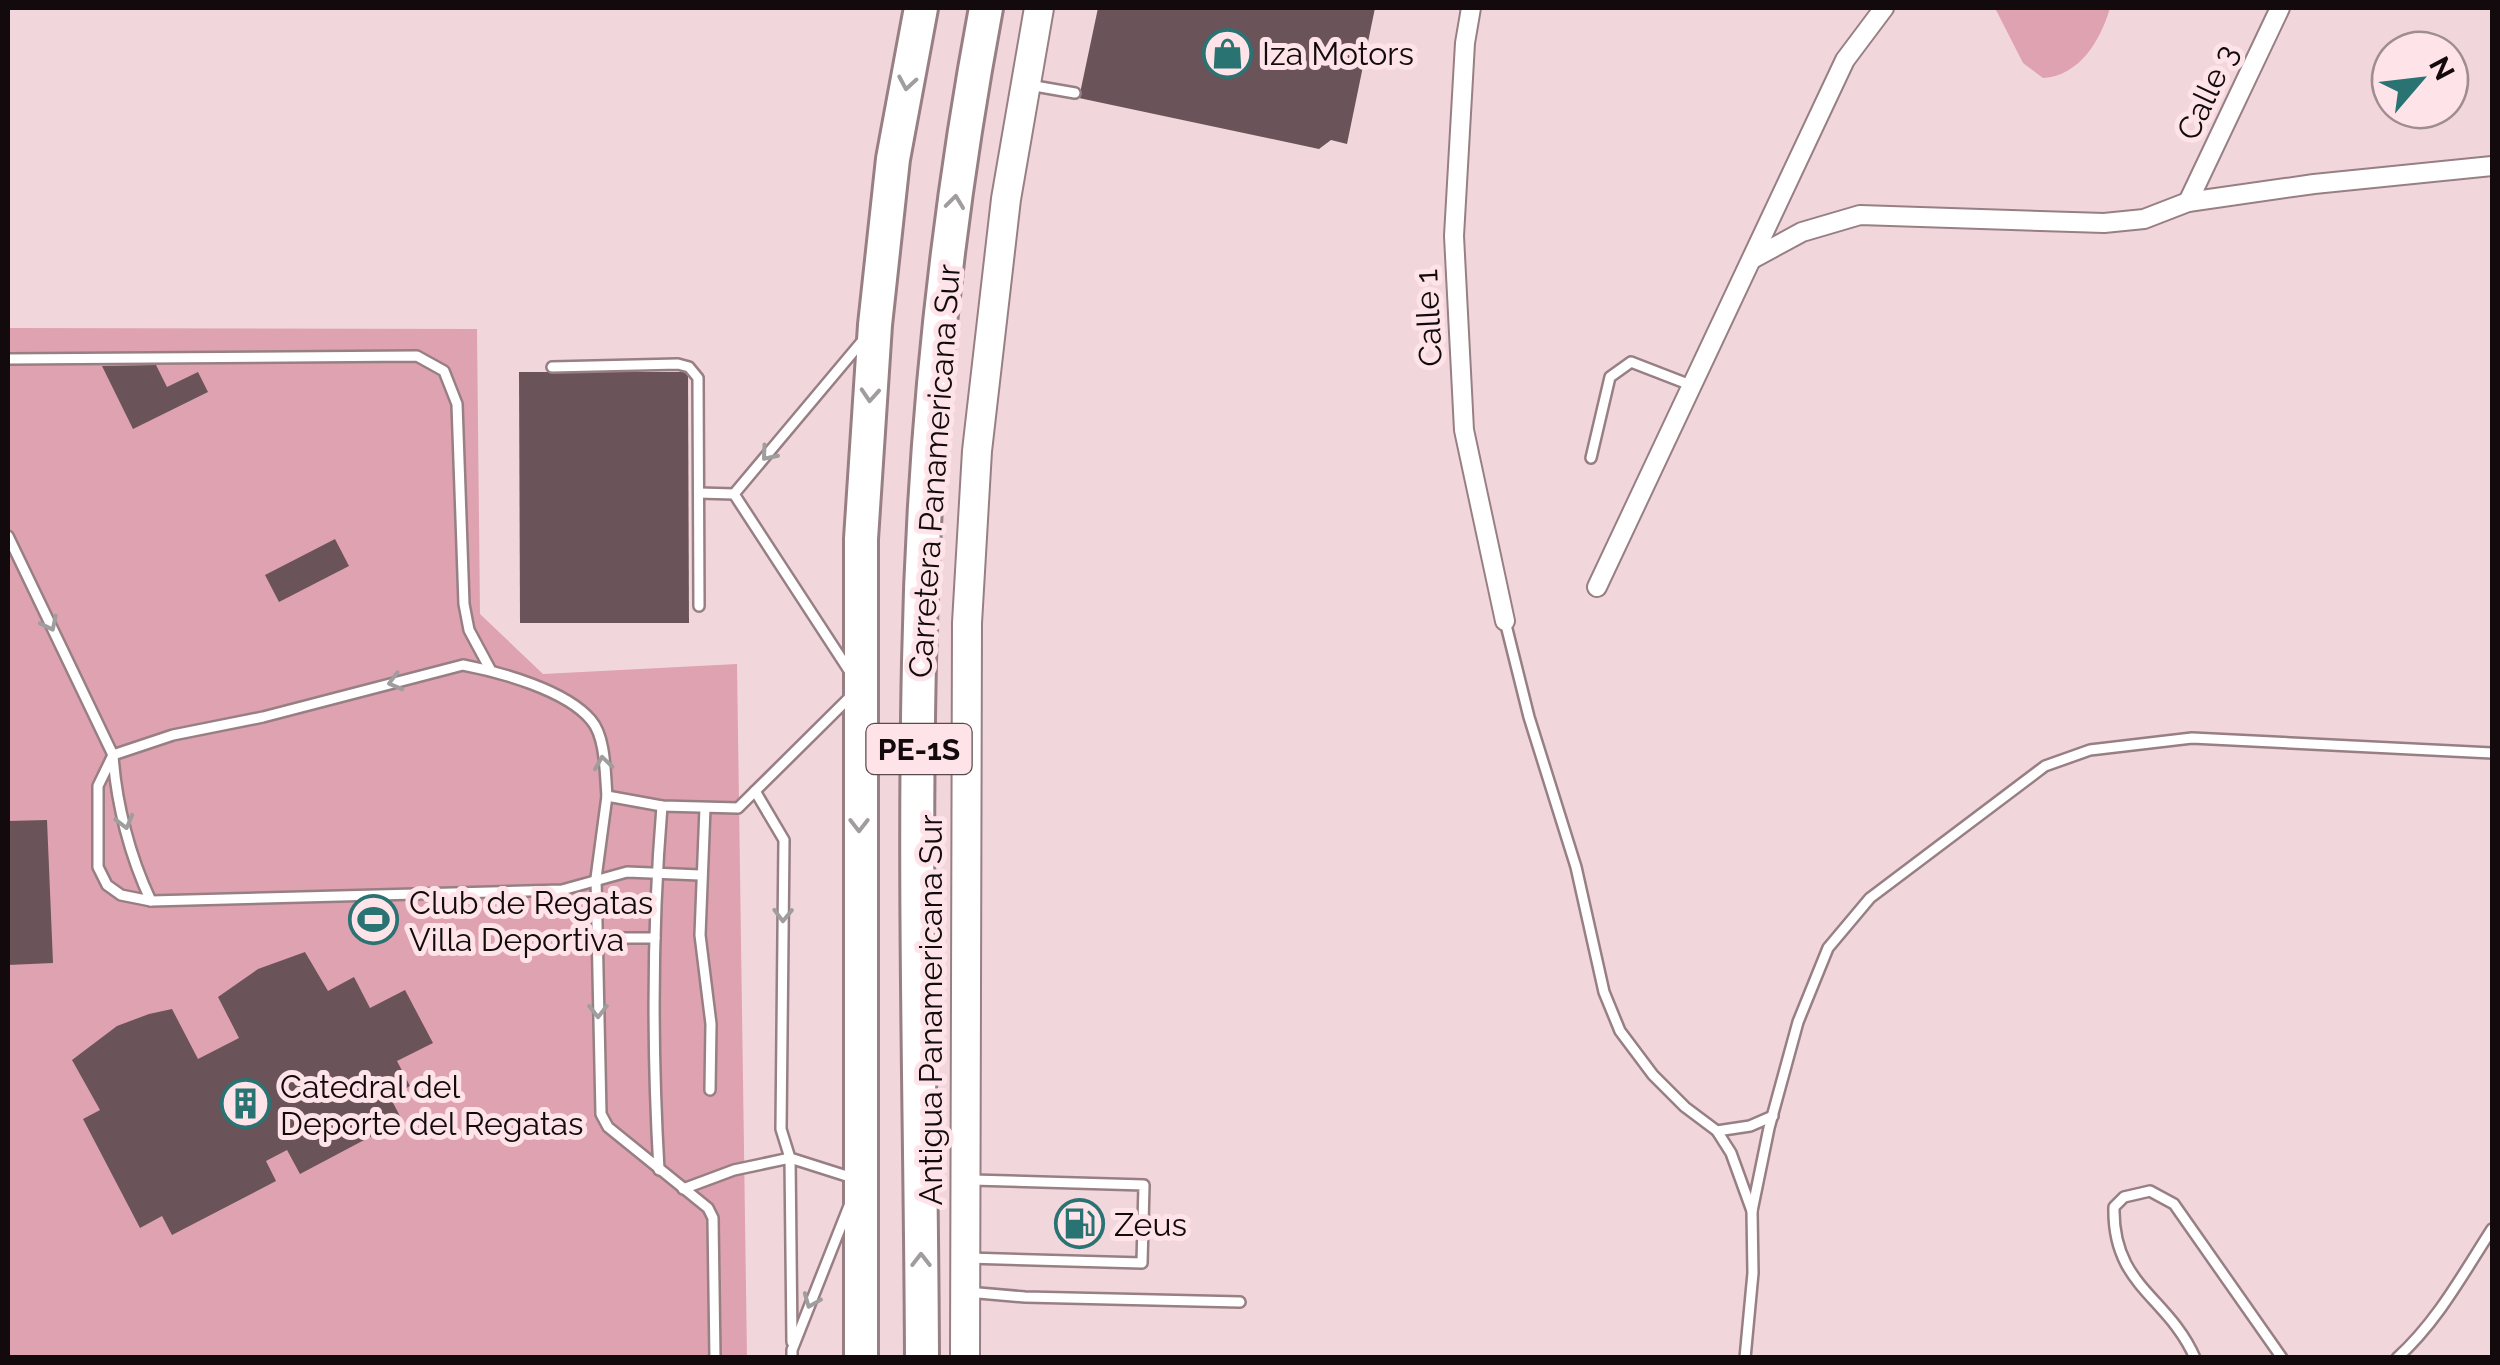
<svg xmlns="http://www.w3.org/2000/svg" width="2500" height="1365" viewBox="0 0 2500 1365" font-family="Raleway,sans-serif">
  <style>
    .green { fill: #dfa2b0 }
    .building { fill: #6a5459 }
    .lines { fill: none; stroke-linecap: round; stroke-linejoin: round }
    .lane-casing { stroke: #977f84; stroke-width: 14 }
    .street-casing { stroke: #977f84; stroke-width: 22 }
    .primary-casing { stroke: #977f84; stroke-width: 32 }
    .highway-casing { stroke: #977f84; stroke-width: 38 }
    .lane { stroke: #fff; stroke-width: 9 }
    .street { stroke: #fff; stroke-width: 18 }
    .primary { stroke: #fff; stroke-width: 28 }
    .highway { stroke: #fff; stroke-width: 32 }
    .oneway { stroke: #a09d9e }
    .labels { text-anchor: middle; dominant-baseline: central; stroke-width: 10; stroke-linejoin: round; paint-order: stroke }
    .shield { fill: #fee4e9; stroke: #594b4e; stroke-width: 2.5 }
    .shield-label { font-size: 30px; font-weight: bold; fill: #120a0c }
    .poi-label { font-size: 32px; fill: #120a0c; stroke: #fee4e9; text-anchor: start }
    .street-label { font-size: 32px; fill: #120a0c; stroke: #fee4e9 }
  </style>
  <rect width="100%" height="100%" fill="#f1d7dc"/>
  <g class="green">
    <path d="M1995,8H2110C2101,39 2080,76 2043,78L2023,63Z"/>
    <polygon points="8,328 477,329 480,614 543,674 737,664 747,1357 8,1357"/>
  </g>
  <g class="building">
    <polygon points="1098,8 1375,8 1347,144 1331,140 1319,149 1079,98"/>
    <polygon points="156,365 167,387 198,372 208,392 133,429 102,366"/>
    <polygon points="519,372 688,372 689,623 520,623"/>
    <polygon points="335,539 349,566 279,602 265,575"/>
    <polygon points="47,820 53,963 8,965 8,821"/>
    <polygon points="305,952 328,991 354,977 370,1008 405,990 433,1043 397,1061 410,1086 390,1097 402,1120 300,1174 287,1150 266,1161 276,1181 172,1235 162,1216 140,1228 83,1119 100,1110 72,1060 117,1026 149,1014 172,1009 198,1059 239,1038 218,997 258,969"/>
  </g>
  <g class="lines">
    <defs>
      <g id="lane">
        <polyline points="1029,85 1075,93"/>
        <polyline points="8,359 417,356 444,371 457,404 464,604 469,630 490,669"/>
        <polyline points="552,367 678,364 689,367 698,378 699,606"/>
        <polyline points="1591,458 1610,377 1631,362 1693,386"/>
        <polyline points="699,493 734,494"/>
        <polyline points="8,536 113,755 98,786 98,867 107,885 121,895 151,901"/>
        <polyline points="1505,621 1529,717 1576,867 1604,992 1620,1031 1653,1075 1685,1107 1717,1131 1731,1153 1752,1211 1753,1273 1745,1358"/>
        <polyline points="850,672 734,494 864,339"/>
        <polyline points="755,791 784,840 781,1129 790,1158 853,1178"/>
        <polyline points="607,796 596,878 601,1114 608,1127 708,1208 713,1218 715,1358"/>
        <polyline points="705,808 700,935 711,1024 710,1090"/>
        <path d="M700,875L627,872L562,890L151,901C130,857 116,803 113,755L173,735L263,717L463,665C500,672 566,690 591,720C606,737 605,774 607,796L662,806L738,808L851,696"/>
        <polyline points="597,938 655,938"/>
        <polyline points="1717,1131 1750,1126 1773,1116"/>
        <path d="M659,1170C652,1049 652,927 662,806"/>
        <polyline points="683,1189 734,1170 790,1158 792,1342"/>
        <polyline points="1752,1211 1769,1128 1798,1022 1828,948 1870,898 2045,766 2090,750 2192,738 2492,753"/>
        <polyline points="967,1258 1142,1263 1144,1185 972,1180"/>
        <polyline points="967,1292 1025,1297 1240,1302"/>
        <polyline points="792,1358 792,1350 849,1206"/>
        <path d="M2195,1358C2168,1296 2112,1286 2114,1207L2124,1197L2150,1191L2174,1204L2282,1358"/>
        <path d="M2397,1358C2437,1322 2463,1274 2492,1229"/>
      </g>
      <g id="street">
        <polyline points="1471,8 1465,43 1454,236 1464,430 1505,621"/>
        <polyline points="2188,202 2280,8"/>
        <polyline points="1754,258 1802,232 1860,215 2104,223 2144,219 2188,202 2314,184 2492,166"/>
        <polyline points="1597,587 1845,60 1884,8"/>
      </g>
      <polyline id="primary" points="965,1358 967,623 977,451 1006,199 1039,8"/>
      <g id="highway">
        <polyline points="861,1358 861,539 875,325 893,159 921,8"/>
        <path d="M922,1358C921,1126 914,893 919,662C923,443 946,222 986,8"/>
      </g>
    </defs>
    <use href="#lane" class="lane-casing"/>
    <use href="#street" class="street-casing"/>
    <use href="#primary" class="primary-casing"/>
    <use href="#highway" class="highway-casing"/>
    <use href="#lane" class="lane"/>
    <use href="#street" class="street"/>
    <use href="#primary" class="primary"/>
    <use href="#highway" class="highway"/>
  </g>
  <defs><path id="oneway-chevron" d="M-2-3.5L2.5 0L-2 3.5" fill="none" stroke-width="1.6" stroke-linecap="round" stroke-linejoin="round" transform="scale(2.5)"/></defs>
  <g class="oneway">
    <use href="#oneway-chevron" transform="translate(907 83) rotate(100)"/>
    <use href="#oneway-chevron" transform="translate(955 202) rotate(-83)"/>
    <use href="#oneway-chevron" transform="translate(870 395) rotate(94)"/>
    <use href="#oneway-chevron" transform="translate(768 454) rotate(130)"/>
    <use href="#oneway-chevron" transform="translate(50 624) rotate(64)"/>
    <use href="#oneway-chevron" transform="translate(395 682) rotate(165)"/>
    <use href="#oneway-chevron" transform="translate(603 763) rotate(-98)"/>
    <use href="#oneway-chevron" transform="translate(125 822) rotate(75)"/>
    <use href="#oneway-chevron" transform="translate(859 825) rotate(90)"/>
    <use href="#oneway-chevron" transform="translate(783 915) rotate(91)"/>
    <use href="#oneway-chevron" transform="translate(598 1011) rotate(90)"/>
    <use href="#oneway-chevron" transform="translate(921 1260) rotate(-90)"/>
    <use href="#oneway-chevron" transform="translate(811 1301) rotate(112)"/>
  </g>
  <defs>
    <symbol id="shop-ring" viewBox="-11 -11 22 22"><circle r="9.5" fill="#fee4e9" stroke="#297373" stroke-width="1.5"/><path d="M-5-2.5h2.3a2.7 3.5 0 0 1 5.4 0H5L5.5 6h-11ZM-1.5-2.5h3a1.5 2.3 0 0 0-3 0Z" fill="#297373"/></symbol>
    <symbol id="stadium-ring" viewBox="-11 -11 22 22"><circle r="9.5" fill="#fee4e9" stroke="#297373" stroke-width="1.5"/><path d="M0-5a6.5 5 0 1 0 0 10a6.5 5 0 1 0 0-10ZM-3.5-1.8h7v3.6h-7Z" fill="#297373"/></symbol>
    <symbol id="building-ring" viewBox="-11 -11 22 22"><circle r="9.5" fill="#fee4e9" stroke="#297373" stroke-width="1.5"/><path d="M-4-6H4V6H1V3H-1V6H-4ZM-2.5-4.3h1.7v1.8h-1.7ZM.8-4.3h1.7v1.8H.8ZM-2.5-1h1.7V.8h-1.7ZM.8-1h1.7V.8H.8Z" fill="#297373"/></symbol>
    <symbol id="fuel-ring" viewBox="-11 -11 22 22"><circle r="9.5" fill="#fee4e9" stroke="#297373" stroke-width="1.5"/><path d="M-5.5-6h7V0h2V4h1.3V-2.5L3-4.5l.8-.8L6-3V5H2.5V1h-1V6h-7ZM-4.2-4.7v3.2H.2V-4.7Z" fill="#297373"/></symbol>
  </defs>
  <g fill-rule="evenodd">
    <use href="#shop-ring" x="1200" y="26" width="55" height="55"/>
    <use href="#stadium-ring" x="346" y="892" width="55" height="55"/>
    <use href="#building-ring" x="218" y="1076" width="55" height="55"/>
    <use href="#fuel-ring" x="1052" y="1196" width="55" height="55"/>
  </g>
  <g class="labels">
    <rect class="shield" x="866.5" y="724" width="105" height="50" rx="8"/>
    <g class="shield-label">
      <text x="919" y="749">PE-1S</text>
    </g>
    <g class="poi-label">
      <text x="1262" y="53">Iza Motors</text>
      <text x="409" y="902">Club de Regatas<tspan x="409" dy="37">Villa Deportiva</tspan></text>
      <text x="280" y="1086">Catedral del<tspan x="280" dy="37">Deporte del Regatas</tspan></text>
      <text x="1114" y="1224">Zeus</text>
    </g>
    <g class="street-label">
      <text transform="translate(2207 92) rotate(-65)">Calle 3</text>
      <text transform="translate(1428 318) rotate(-93)">Calle 1</text>
      <text transform="translate(934 471) rotate(-86)">Carretera Panamericana Sur</text>
      <text transform="translate(930 1010) rotate(-90)">Antigua Panamericana Sur</text>
    </g>
  </g>
  <rect width="2500" height="1365" fill="none" stroke="#120a0c" stroke-width="20"/>
  <g transform="translate(2420 80) rotate(62)"><circle r="48" fill="#fee4e9" stroke="#a08d91" stroke-width="2.5"/>
  <path d="M0-8L18 38L0 25L-18 38Z" fill="#297373"/>
  <text y="-15" font-size="28" font-weight="bold" text-anchor="middle" fill="#120a0c">N</text>
  </g>
</svg>
